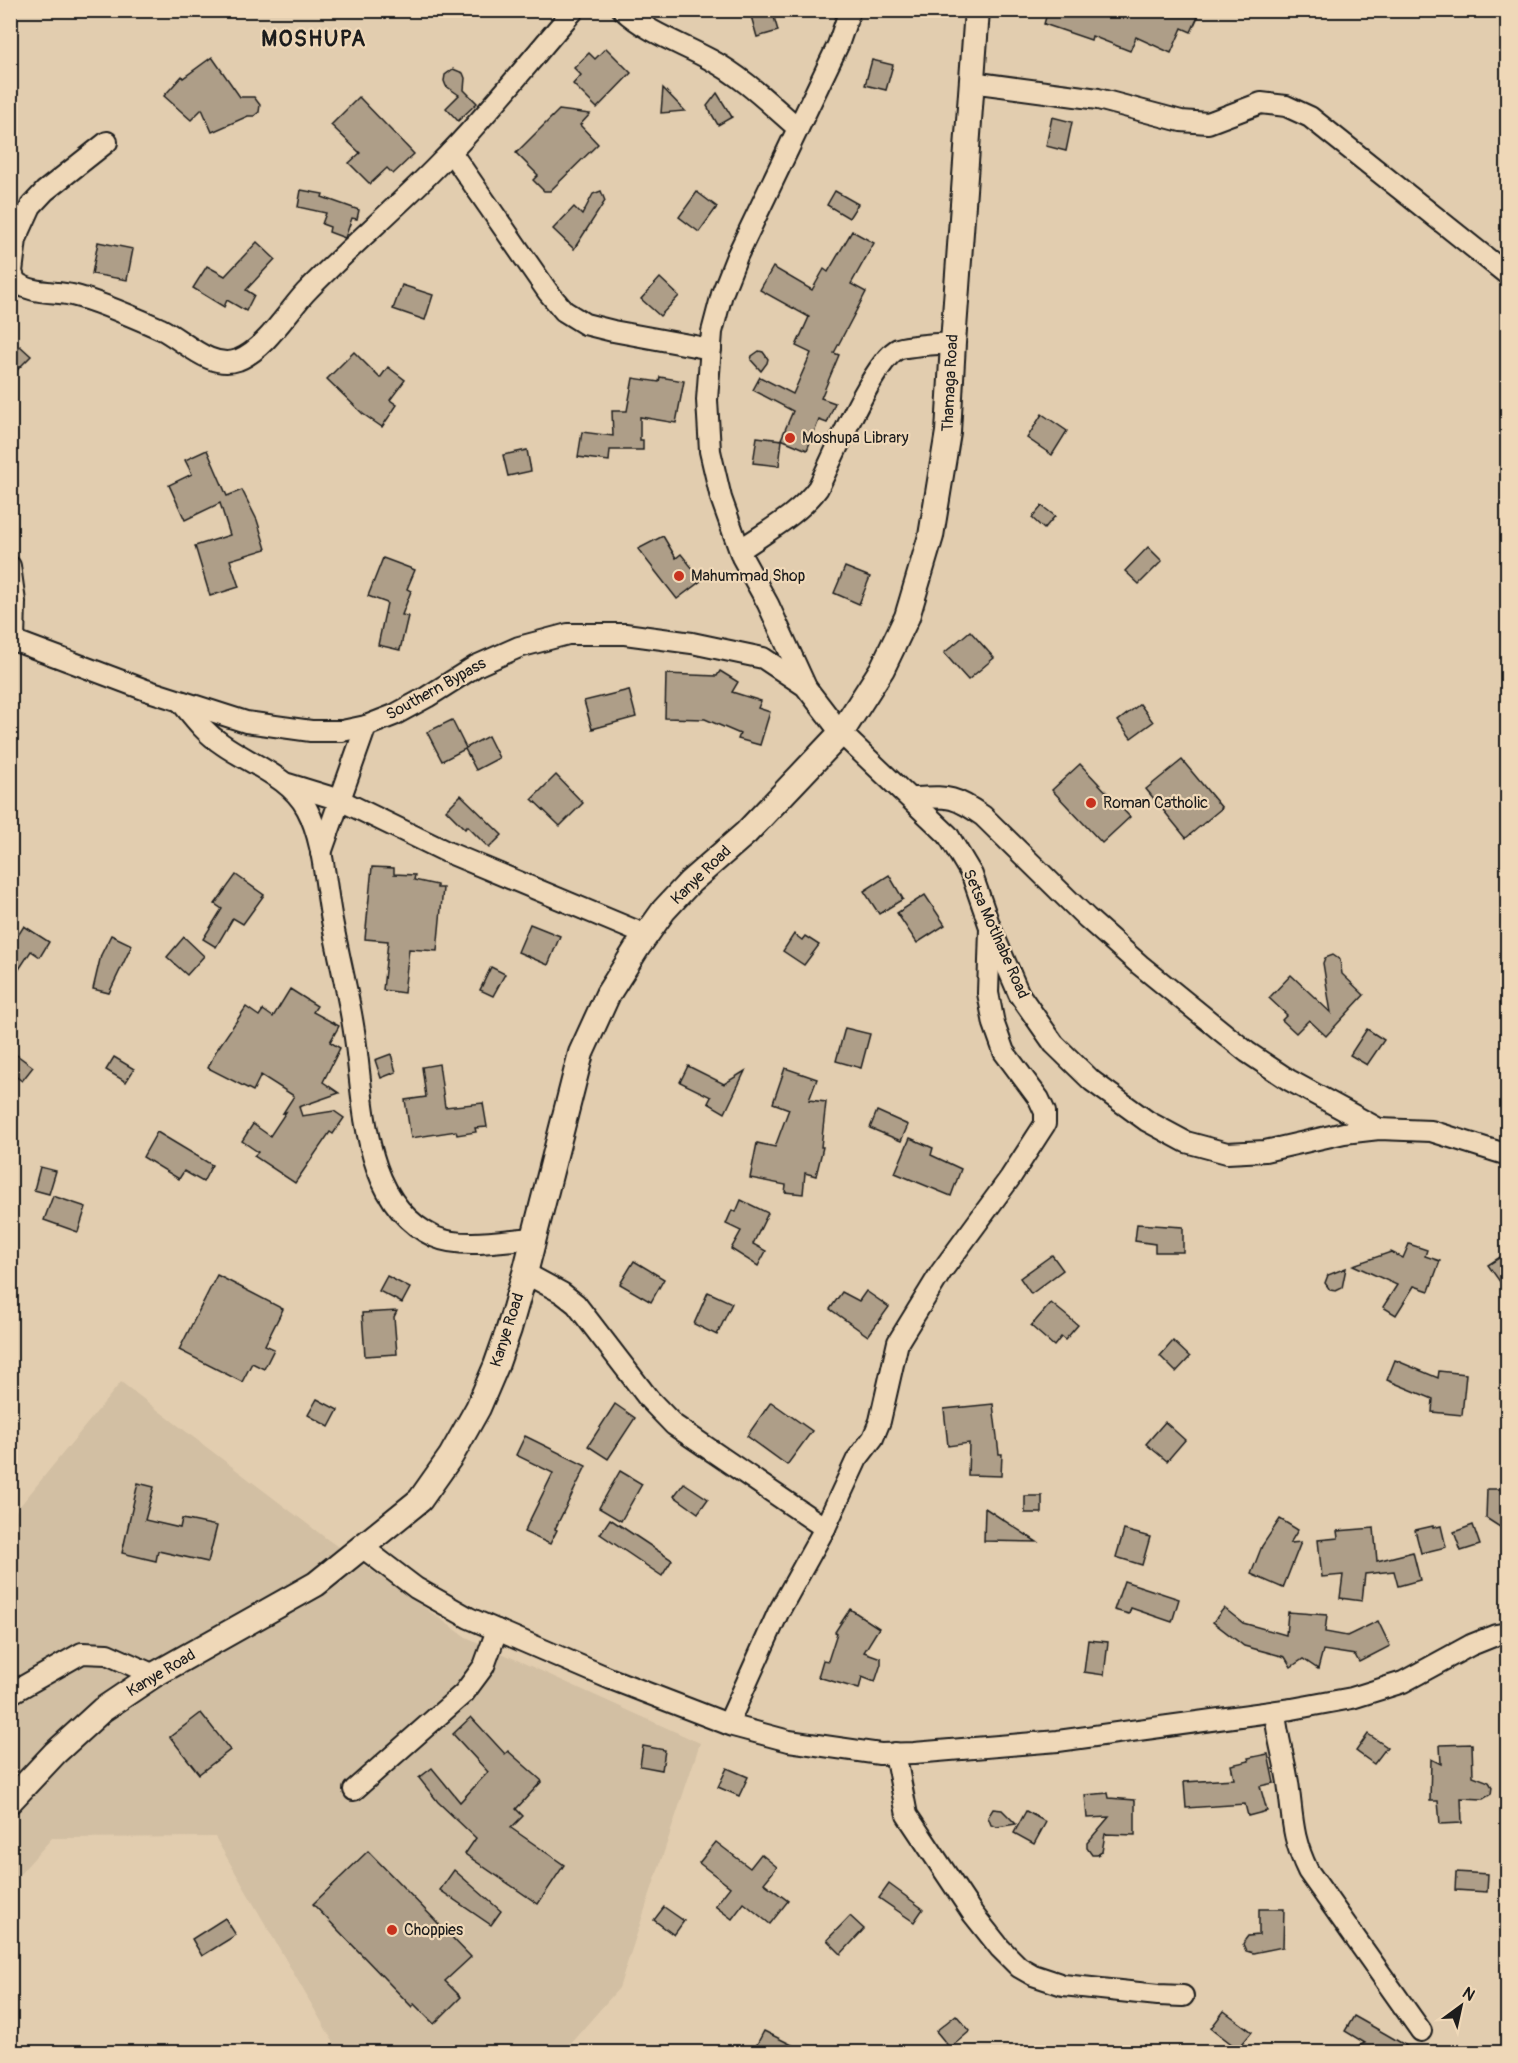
<svg xmlns="http://www.w3.org/2000/svg" width="1518" height="2063" viewBox="0 0 1518 2063" font-family="Pangolin,sans-serif">
  <style>
    .built { fill: #d2bfa3 }
    .building { fill: #ae9e88; stroke: #1c1c1c; stroke-width: 1.5 }
    .lines { fill: none; stroke-linecap: round; stroke-linejoin: round }
    .minor-casing { stroke: #1c1c1c; stroke-width: 24 }
    .major-casing { stroke: #1c1c1c; stroke-width: 28 }
    .minor { stroke: #efd8b8; stroke-width: 20 }
    .major { stroke: #efd8b8; stroke-width: 24 }
    .poi-dot { fill: #c8321e; stroke: #efd8b8; stroke-width: 2 }
    .labels { text-anchor: middle; dominant-baseline: central; stroke-width: 4.5; stroke-linejoin: round; paint-order: stroke }
    .street-label { font-size: 16px; fill: #1c1c1c; stroke: #efd8b8 }
    .poi-label { font-size: 16px; fill: #1c1c1c; stroke: #efd8b8; text-anchor: start }
    .district-label { font-size: 22px; font-weight: bold; letter-spacing: 1.5px; fill: #1c1c1c; stroke: #efd8b8 }
  </style>
  <rect width="100%" height="100%" fill="#e2cdaf"/>
  <filter id="ink" filterUnits="userSpaceOnUse"><feTurbulence type="fractalNoise" baseFrequency=".0167" numOctaves="2"/><feDisplacementMap in="SourceGraphic" scale="12" xChannelSelector="R" yChannelSelector="G"/><feConvolveMatrix kernelMatrix="1 2 1 2 8 2 1 2 1" color-interpolation-filters="sRGB"/></filter>
  <g filter="url(#ink)">
    <polygon class="built" points="121,1382 327,1539 466,1637 700,1743 619,1988 563,2052 339,2052 215,1837 52,1838 11,1884 11,1517"/>
    <g class="building">
      <polygon points="772,10 778,31 757,37 751,16"/>
      <polygon points="1048,10 1201,10 1191,32 1182,28 1171,53 1136,37 1130,51 1092,36 1091,40 1044,24"/>
      <polygon points="606,48 631,73 597,108 573,84 581,75 574,68 589,53 595,59"/>
      <polygon points="212,57 240,97 254,97 260,105 259,112 254,116 248,116 212,132 202,109 191,120 164,96 182,76 183,78"/>
      <polygon points="872,60 893,65 886,90 865,85"/>
      <polygon points="453,69 463,73 465,78 464,90 477,103 458,121 446,108 459,95 446,86 444,81 445,75"/>
      <polygon points="663,88 685,111 661,113"/>
      <polygon points="717,93 732,117 718,125 707,106"/>
      <polygon points="359,97 414,154 393,174 387,168 370,184 349,163 360,153 331,125"/>
      <polygon points="559,110 590,114 580,125 598,144 550,191 544,191 533,180 538,175 516,153"/>
      <polygon points="1052,117 1072,122 1066,151 1046,146"/>
      <polygon points="301,190 323,194 322,197 359,210 357,219 352,218 345,238 329,232 330,227 322,224 326,213 298,207"/>
      <polygon points="601,191 605,201 574,249 553,229 574,207 582,215 593,194"/>
      <polygon points="835,191 858,204 849,218 827,205"/>
      <polygon points="697,192 717,207 699,232 679,217"/>
      <polygon points="852,231 874,243 851,284 866,292 834,353 839,355 821,398 835,403 827,423 819,420 807,450 781,439 793,411 753,390 760,377 793,394 811,353 796,346 809,317 760,290 773,267 812,290 824,269 828,272"/>
      <polygon points="98,242 133,249 127,280 92,274"/>
      <polygon points="257,242 275,259 246,290 254,295 246,311 227,300 224,307 193,288 207,266 225,276"/>
      <polygon points="660,278 679,296 660,316 641,299"/>
      <polygon points="402,285 433,295 425,320 393,309"/>
      <polygon points="20,346 31,356 10,377 10,356"/>
      <polygon points="759,351 763,352 768,359 767,363 761,371 751,360 752,356"/>
      <polygon points="354,352 380,378 388,367 405,380 390,400 397,405 382,427 363,414 327,379"/>
      <polygon points="660,377 684,381 676,423 640,417 640,440 643,440 643,450 610,450 609,461 578,457 582,432 613,436 612,411 627,411 633,378 659,382"/>
      <polygon points="1042,414 1067,431 1052,455 1027,438"/>
      <polygon points="757,437 782,440 779,466 753,463"/>
      <polygon points="207,450 227,496 242,490 257,520 266,549 230,560 239,587 210,596 195,546 230,535 220,503 185,520 169,485 192,474 185,460"/>
      <polygon points="527,450 531,471 508,476 503,455"/>
      <polygon points="1042,506 1055,516 1044,529 1032,518"/>
      <polygon points="663,536 676,558 681,554 702,580 677,599 638,549"/>
      <polygon points="1148,547 1162,561 1139,584 1125,571"/>
      <polygon points="383,558 415,570 407,589 411,591 402,615 408,616 400,650 378,645 387,603 368,596"/>
      <polygon points="845,567 870,577 859,604 834,593"/>
      <polygon points="970,631 994,658 968,680 944,653"/>
      <polygon points="720,671 738,682 732,692 761,701 758,708 770,712 760,745 738,739 740,734 705,719 665,718 666,674 717,676"/>
      <polygon points="629,690 636,717 592,729 584,701"/>
      <polygon points="1140,704 1153,722 1131,738 1118,721"/>
      <polygon points="452,720 466,748 488,736 499,758 476,770 465,749 442,761 427,732"/>
      <polygon points="1182,760 1222,808 1186,838 1146,789"/>
      <polygon points="1080,764 1130,817 1102,843 1052,790"/>
      <polygon points="556,775 583,803 560,826 532,799"/>
      <polygon points="461,795 502,835 489,848 467,826 465,829 446,810"/>
      <polygon points="372,867 394,868 394,874 415,875 414,880 437,885 437,888 443,888 437,951 409,949 404,993 383,990 388,941 365,939"/>
      <polygon points="236,875 264,895 243,924 233,918 216,947 203,939 222,909 215,904"/>
      <polygon points="889,875 903,899 879,914 864,891"/>
      <polygon points="925,895 945,925 917,943 897,913"/>
      <polygon points="530,924 560,936 548,965 518,952"/>
      <polygon points="24,926 49,942 40,957 31,951 10,983 10,948"/>
      <polygon points="794,934 802,940 805,936 819,945 804,965 783,951"/>
      <polygon points="111,935 132,945 109,993 93,989 101,955"/>
      <polygon points="184,937 204,956 187,975 167,957"/>
      <polygon points="1333,955 1340,960 1342,974 1364,995 1326,1036 1309,1020 1296,1033 1282,1020 1287,1015 1269,998 1291,975 1331,1013 1323,963 1325,958"/>
      <polygon points="491,967 505,974 493,996 480,990"/>
      <polygon points="290,989 317,1006 313,1012 339,1026 330,1042 340,1048 323,1082 339,1093 299,1107 302,1116 334,1111 344,1118 333,1134 330,1132 295,1183 254,1156 258,1152 242,1141 253,1124 270,1136 286,1112 283,1113 294,1096 261,1075 253,1091 208,1068 216,1051 246,1007 259,1016 263,1010 273,1017"/>
      <polygon points="845,1028 870,1034 861,1068 836,1061"/>
      <polygon points="1367,1029 1384,1040 1367,1065 1350,1055"/>
      <polygon points="10,1050 33,1067 22,1081 10,1072"/>
      <polygon points="391,1054 396,1072 381,1078 375,1060"/>
      <polygon points="114,1057 134,1069 126,1082 106,1070"/>
      <polygon points="439,1064 445,1107 483,1103 487,1127 475,1128 476,1132 457,1135 456,1131 411,1138 405,1100 426,1097 422,1067"/>
      <polygon points="688,1066 724,1084 745,1071 725,1113 708,1103 711,1097 680,1082"/>
      <polygon points="785,1068 817,1079 809,1100 826,1102 821,1147 823,1147 816,1176 805,1173 803,1194 785,1192 786,1185 750,1178 757,1143 775,1147 789,1109 773,1103"/>
      <polygon points="877,1111 908,1125 901,1141 870,1128"/>
      <polygon points="157,1132 212,1165 203,1182 184,1171 179,1179 143,1157"/>
      <polygon points="910,1138 933,1148 931,1155 961,1169 951,1196 895,1173"/>
      <polygon points="40,1167 56,1171 49,1194 34,1190"/>
      <polygon points="53,1196 86,1207 78,1232 44,1220"/>
      <polygon points="741,1200 768,1213 753,1244 766,1251 758,1266 731,1249 741,1231 726,1224 732,1210 736,1212"/>
      <polygon points="1137,1224 1183,1227 1183,1252 1155,1252 1155,1244 1135,1241"/>
      <polygon points="1409,1244 1427,1250 1425,1256 1440,1261 1429,1291 1414,1286 1396,1315 1383,1307 1397,1285 1353,1265 1391,1252 1403,1258"/>
      <polygon points="1508,1252 1508,1293 1488,1265"/>
      <polygon points="1052,1255 1063,1270 1031,1294 1020,1278"/>
      <polygon points="634,1261 664,1279 651,1302 620,1284"/>
      <polygon points="1346,1268 1342,1288 1336,1291 1330,1290 1325,1283 1328,1275"/>
      <polygon points="217,1275 283,1309 265,1345 274,1349 264,1369 252,1363 242,1382 179,1350"/>
      <polygon points="387,1276 410,1288 402,1303 379,1291"/>
      <polygon points="866,1291 889,1307 868,1336 830,1309 842,1292 859,1301"/>
      <polygon points="708,1292 732,1303 717,1335 694,1324"/>
      <polygon points="1051,1303 1078,1325 1065,1340 1061,1337 1054,1346 1031,1326"/>
      <polygon points="397,1311 394,1317 397,1354 365,1356 362,1313"/>
      <polygon points="1173,1341 1190,1357 1176,1372 1160,1356"/>
      <polygon points="1395,1360 1438,1378 1439,1371 1466,1374 1462,1415 1432,1412 1433,1399 1387,1380"/>
      <polygon points="317,1399 338,1410 329,1427 308,1415"/>
      <polygon points="771,1402 812,1431 787,1465 747,1436"/>
      <polygon points="615,1404 635,1418 608,1459 588,1446"/>
      <polygon points="993,1404 999,1454 1002,1454 1001,1476 968,1475 969,1443 948,1446 944,1409"/>
      <polygon points="1165,1422 1185,1440 1167,1461 1146,1444"/>
      <polygon points="525,1436 586,1466 555,1529 557,1530 550,1544 524,1532 553,1473 516,1455"/>
      <polygon points="620,1471 642,1484 621,1521 599,1508"/>
      <polygon points="138,1483 154,1487 145,1520 180,1528 182,1519 217,1526 208,1562 158,1551 156,1561 122,1553"/>
      <polygon points="684,1483 708,1499 698,1513 674,1496"/>
      <polygon points="1487,1489 1507,1489 1506,1531 1486,1518"/>
      <rect x="1025" y="1496" width="17" height="17"/>
      <polygon points="985,1508 1037,1542 984,1541"/>
      <polygon points="610,1519 672,1560 662,1576 600,1534"/>
      <polygon points="1280,1519 1298,1530 1290,1543 1301,1542 1283,1588 1251,1574 1262,1546"/>
      <polygon points="1473,1525 1480,1545 1461,1551 1454,1532"/>
      <polygon points="1433,1526 1433,1528 1441,1526 1446,1547 1421,1553 1415,1530"/>
      <polygon points="1374,1528 1377,1561 1413,1552 1420,1580 1398,1586 1394,1571 1365,1574 1362,1601 1340,1598 1343,1575 1322,1577 1318,1540 1338,1538 1337,1531"/>
      <polygon points="1124,1530 1150,1537 1142,1565 1116,1557"/>
      <polygon points="1124,1581 1179,1599 1172,1622 1131,1608 1129,1614 1114,1610"/>
      <polygon points="1224,1608 1243,1623 1286,1635 1288,1612 1327,1615 1325,1632 1347,1636 1378,1621 1390,1646 1359,1662 1355,1655 1323,1650 1318,1669 1303,1659 1291,1667 1285,1657 1244,1646 1213,1622"/>
      <polygon points="850,1609 879,1628 864,1652 881,1658 881,1664 875,1682 862,1677 859,1689 818,1677 823,1660 828,1661 837,1633 835,1632"/>
      <polygon points="1088,1640 1108,1642 1104,1675 1084,1672"/>
      <polygon points="201,1713 230,1750 199,1774 170,1737"/>
      <polygon points="471,1717 505,1754 508,1751 542,1781 516,1809 523,1816 511,1828 564,1865 538,1904 465,1854 476,1838 438,1802 419,1778 432,1768 460,1802 488,1772 453,1734"/>
      <polygon points="1368,1734 1387,1747 1374,1764 1356,1751"/>
      <polygon points="1472,1744 1473,1776 1489,1782 1492,1787 1491,1794 1483,1799 1461,1798 1462,1823 1440,1824 1438,1801 1430,1801 1431,1759 1441,1764 1440,1745"/>
      <polygon points="643,1746 665,1750 662,1770 640,1766"/>
      <polygon points="1268,1754 1274,1783 1260,1786 1267,1811 1248,1816 1245,1804 1186,1808 1184,1782 1234,1779 1231,1765 1249,1761 1248,1758"/>
      <polygon points="727,1768 748,1777 739,1796 718,1787"/>
      <polygon points="1108,1793 1109,1798 1135,1800 1135,1835 1105,1834 1102,1852 1097,1855 1092,1855 1087,1848 1087,1843 1109,1817 1087,1818 1085,1795"/>
      <polygon points="993,1809 1002,1810 1016,1824 997,1827 991,1825 988,1817"/>
      <polygon points="1026,1811 1046,1822 1034,1844 1014,1833"/>
      <polygon points="716,1842 750,1868 761,1854 777,1867 764,1883 788,1901 770,1924 744,1903 732,1919 715,1906 730,1887 699,1863"/>
      <polygon points="368,1851 471,1957 445,1981 461,1997 434,2024 414,2004 412,2007 313,1904"/>
      <polygon points="454,1870 501,1911 491,1925 440,1890"/>
      <polygon points="1456,1872 1488,1874 1487,1892 1455,1890"/>
      <polygon points="889,1884 923,1909 914,1922 879,1898"/>
      <polygon points="664,1907 684,1921 674,1935 654,1920"/>
      <polygon points="1259,1909 1284,1909 1283,1947 1253,1953 1246,1951 1243,1944 1245,1940 1248,1936 1259,1935"/>
      <polygon points="850,1916 864,1929 841,1954 827,1940"/>
      <polygon points="225,1918 236,1935 202,1956 192,1939"/>
      <polygon points="1224,2011 1252,2032 1238,2049 1211,2028"/>
      <polygon points="956,2015 970,2031 950,2048 936,2031"/>
      <polygon points="1354,2016 1377,2029 1417,2052 1345,2052 1365,2043 1345,2031"/>
      <polygon points="764,2031 806,2052 753,2052"/>
    </g>
    <g class="lines">
      <defs>
        <g id="minor">
          <path d="M623,10C648,33 682,44 711,60C743,77 770,104 798,128"/>
          <polyline points="971,82 1098,99 1181,121 1208,123 1261,103 1286,106 1310,117 1508,275"/>
          <path d="M107,142L45,191L31,206L16,239L12,272L15,281C30,294 53,291 72,295C98,301 136,318 161,329C184,340 210,370 238,360C264,350 286,314 305,293C349,247 398,207 442,161C489,114 530,60 574,10"/>
          <polyline points="451,152 548,292 564,311 585,324 613,331 711,349"/>
          <path d="M740,550C767,531 798,515 818,488C832,460 874,360 898,349C907,345 940,344 953,343"/>
          <polyline points="10,566 15,602 14,640"/>
          <polyline points="10,639 146,690 246,722 311,731 342,731 366,726 394,715 427,697 476,666 519,647 568,634 625,634 692,643 763,658 805,686 841,733 948,835 972,875 990,927 1019,994 1054,1044 1092,1081 1147,1121 1186,1142 1227,1153 1265,1151 1344,1133 1379,1129 1431,1131 1508,1155"/>
          <polyline points="805,685 768,604 742,557 721,498 710,451 707,400 712,332 722,294 737,256 838,45 850,10"/>
          <path d="M181,702C194,718 205,733 222,744C250,764 290,777 307,809C323,839 325,882 331,915C338,954 348,992 354,1031C365,1099 360,1202 435,1237C462,1249 505,1240 534,1238"/>
          <polyline points="288,784 340,800 447,852 646,935"/>
          <path d="M911,798C947,797 952,794 983,816L1087,918L1140,965L1247,1052L1289,1080L1379,1129"/>
          <polyline points="321,853 366,726"/>
          <polyline points="525,1273 562,1293 576,1304 649,1399 674,1425 825,1528"/>
          <polyline points="362,1547 416,1588 469,1618 611,1679 733,1726 789,1741 880,1754 914,1753 1058,1741 1292,1709 1352,1698 1403,1682 1471,1645 1496,1635 1508,1633"/>
          <polyline points="10,1694 82,1653 107,1654 154,1675"/>
          <path d="M1275,1712C1277,1738 1286,1763 1289,1790C1293,1823 1293,1840 1308,1871L1421,2031"/>
          <polyline points="728,1724 778,1613 825,1528 857,1459 873,1438 880,1421 898,1342 941,1272 1010,1178 1045,1124 1045,1112 1039,1099 1004,1052 994,1024 988,993 990,929"/>
          <polyline points="895,1753 907,1815 973,1914 1000,1948 1019,1967 1033,1975 1063,1985 1158,1995 1183,1996"/>
          <polyline points="354,1790 464,1693 484,1666 497,1630"/>
        </g>
        <polyline id="major" points="10,1801 55,1753 102,1710 154,1675 316,1584 420,1500 451,1456 478,1408 496,1366 509,1329 525,1273 581,1053 608,994 637,948 664,910 690,882 746,833 841,733 882,669 907,617 931,536 948,432 953,343 977,10"/>
      </defs>
      <use href="#minor" class="minor-casing"/>
      <use href="#major" class="major-casing"/>
      <use href="#minor" class="minor"/>
      <use href="#major" class="major"/>
    </g>
  </g>
  <g class="poi-dot">
    <circle cx="790" cy="438" r="6"/>
    <circle cx="679" cy="576" r="6"/>
    <circle cx="1091" cy="803" r="6"/>
    <circle cx="392" cy="1930" r="6"/>
  </g>
  <g class="labels">
    <g class="street-label">
      <text transform="translate(950 383) rotate(-87)">Thamaga Road</text>
      <text transform="translate(436 689) rotate(-29)">Southern Bypass</text>
      <text transform="translate(701 875) rotate(-44)">Kanye Road</text>
      <text transform="translate(996 934) rotate(66)">Setsa Motlhabe Road</text>
      <text transform="translate(507 1330) rotate(-72)">Kanye Road</text>
      <text transform="translate(161 1673) rotate(-31)">Kanye Road</text>
    </g>
    <g class="poi-label">
      <text x="802" y="438">Moshupa Library</text>
      <text x="691" y="576">Mahummad Shop</text>
      <text x="1103" y="803">Roman Catholic</text>
      <text x="404" y="1930">Choppies</text>
    </g>
    <g class="district-label">
      <text x="314" y="39">MOSHUPA</text>
    </g>
  </g>
  <rect width="1518" height="2063" fill="none" stroke="#efd8b8" stroke-width="36"/>
  <rect x="18" y="18" width="1482" height="2027" fill="none" stroke="#1c1c1c" stroke-width="2" filter="url(#ink)"/>
  <g transform="translate(1461 2006) rotate(33)" stroke="#efd8b8" stroke-width="4.5" paint-order="stroke">
  <path d="M0-4.5L10 22L0 15L-10 22Z" fill="#1c1c1c"/>
  <text y="-9" font-size="16" font-weight="bold" text-anchor="middle" fill="#1c1c1c">N</text>
  </g>
</svg>
